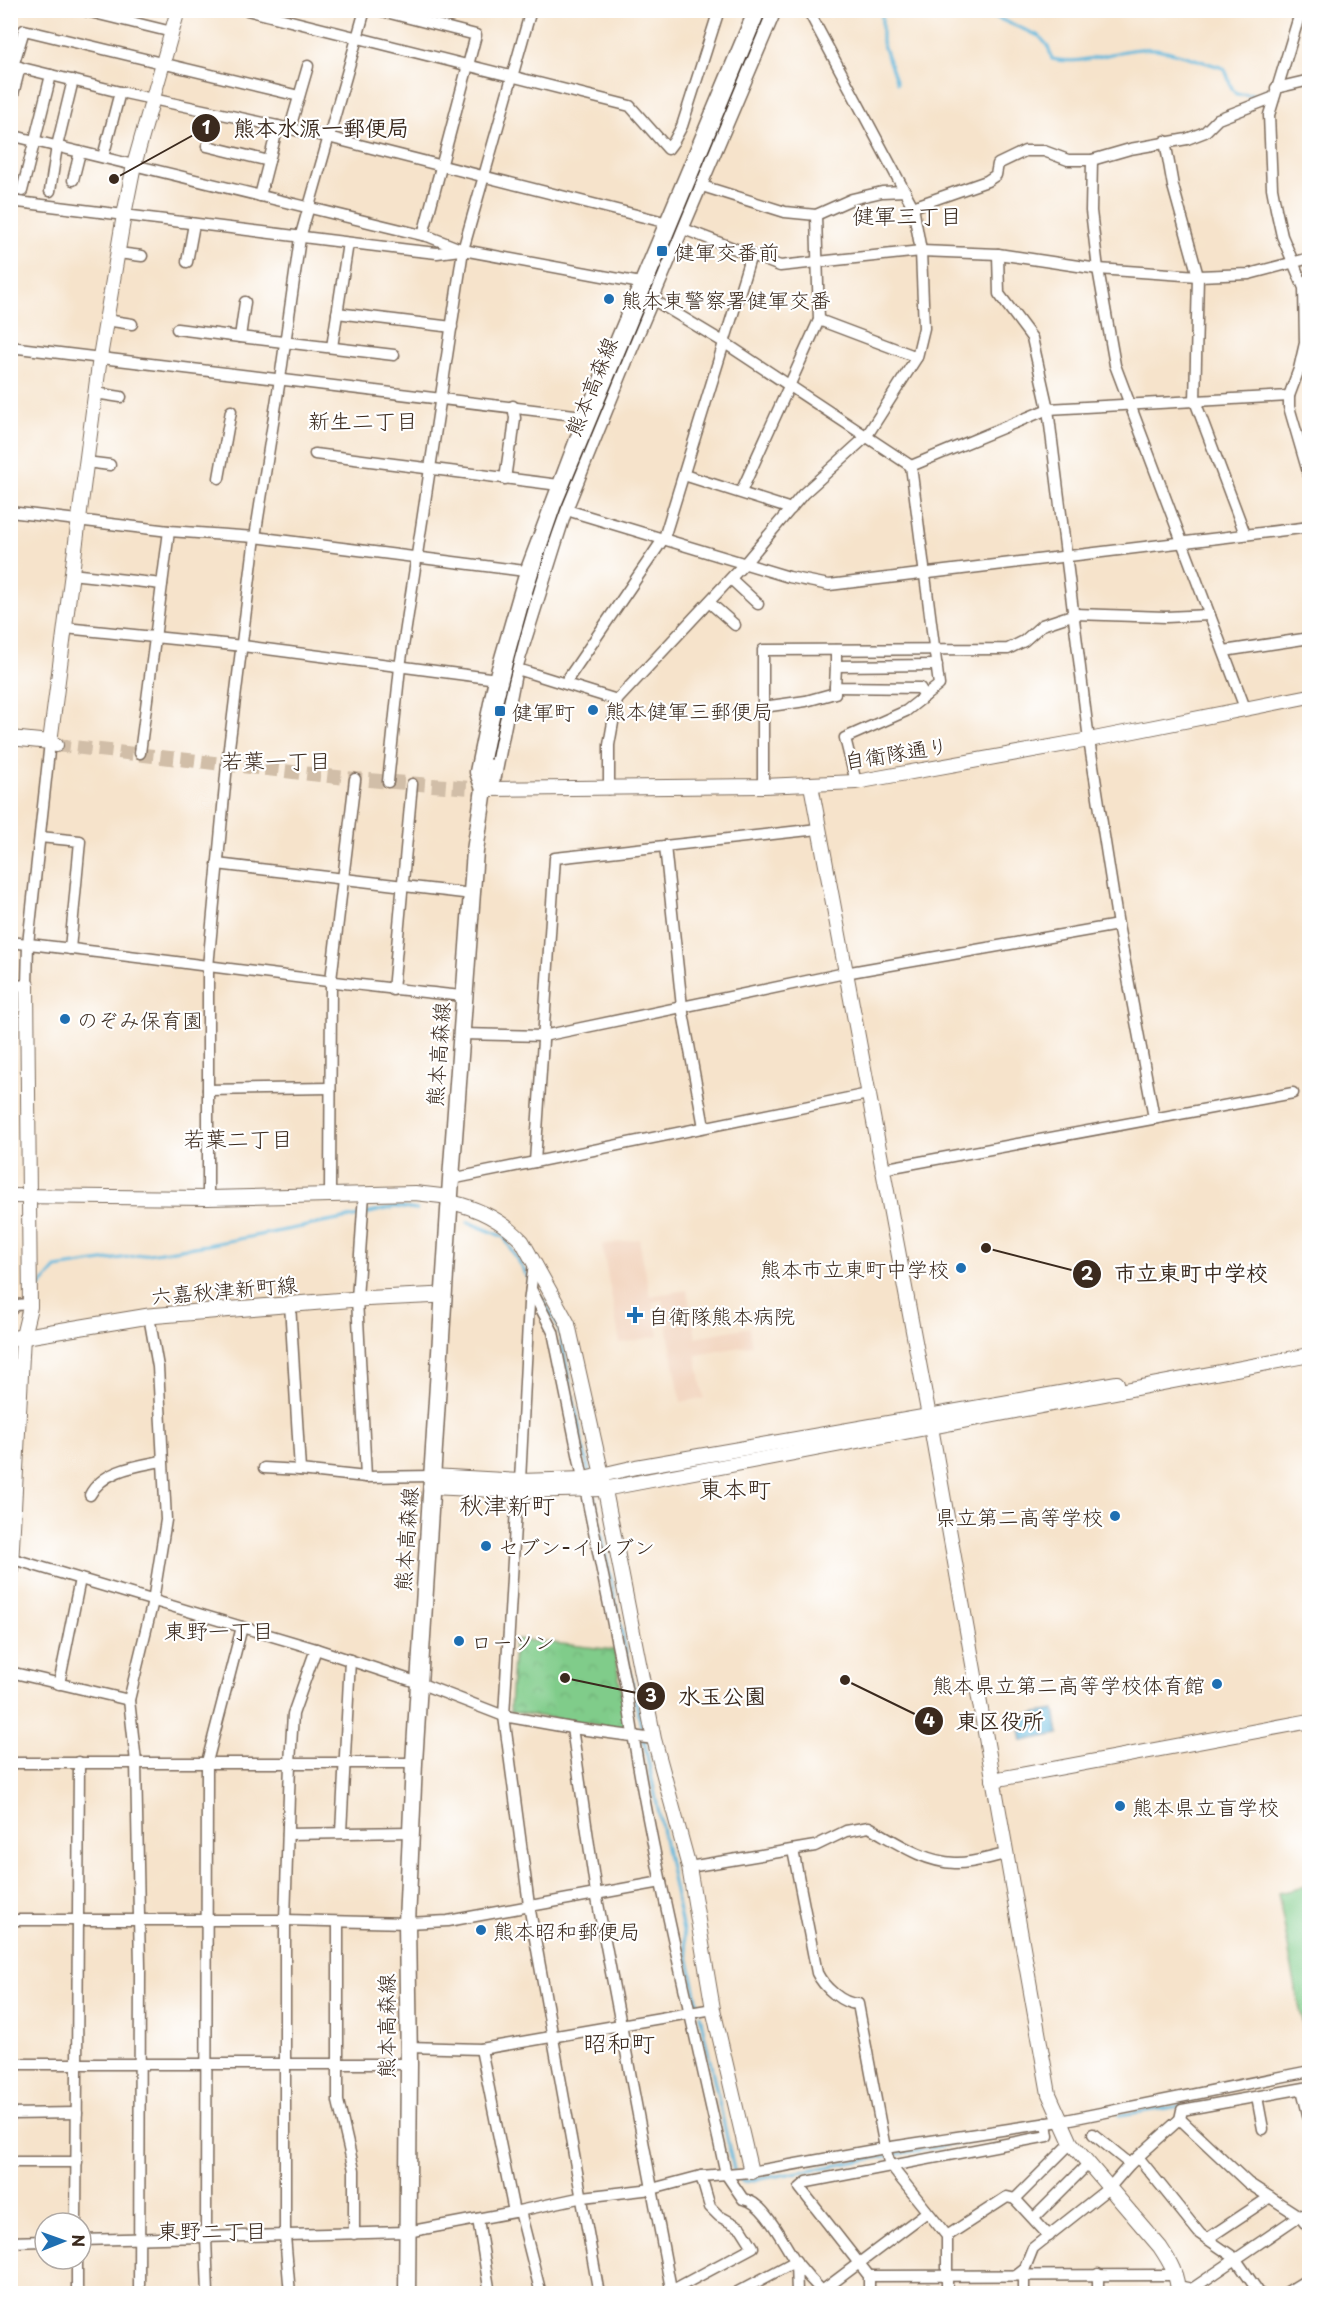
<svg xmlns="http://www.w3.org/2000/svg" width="1320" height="2304" viewBox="0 0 1320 2304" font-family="'Playpen Sans','Klee One',sans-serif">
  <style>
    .built { fill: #f2d4be }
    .green { fill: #80cc8a; stroke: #5e7b54; stroke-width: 1.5 }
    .park { fill: url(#park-crowns); stroke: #5e7b54; stroke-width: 1.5 }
    .water { fill: url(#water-ripples); stroke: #4d707d; stroke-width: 1.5 }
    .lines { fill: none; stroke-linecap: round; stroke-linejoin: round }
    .stream { stroke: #5fb7dc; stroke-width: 3 }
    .tertiary-tunnel { stroke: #d1bea8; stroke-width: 14; stroke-dasharray: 14 7; stroke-linecap: butt }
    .minor-casing { stroke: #7c6b5b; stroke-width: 13 }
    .tertiary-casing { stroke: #7c6b5b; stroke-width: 16 }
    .secondary-casing { stroke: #7c6b5b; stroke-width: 17 }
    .primary-casing { stroke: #7c6b5b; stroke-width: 19 }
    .minor { stroke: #fff; stroke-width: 10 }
    .tertiary { stroke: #fff; stroke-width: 14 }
    .secondary { stroke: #fff; stroke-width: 15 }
    .primary { stroke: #fff; stroke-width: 16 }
    .tram { stroke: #3b2a1e; stroke-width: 1.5 }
    .poi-dot { fill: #1f6fb2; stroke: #fff; stroke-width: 2 }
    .labels { text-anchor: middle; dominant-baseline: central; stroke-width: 4.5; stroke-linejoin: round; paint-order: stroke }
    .poi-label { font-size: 21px; fill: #3b2a1e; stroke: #fff; text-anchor: start }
    .street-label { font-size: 21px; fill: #3b2a1e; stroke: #fff }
    .neighbourhood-label { font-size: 22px; fill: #3b2a1e; stroke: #fff }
    .quarter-label { font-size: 24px; fill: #3b2a1e; stroke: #fff }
    .leader { fill: none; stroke: #3b2a1e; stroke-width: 2 }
    .callout-dot { fill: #3b2a1e; stroke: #fff; stroke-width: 2 }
    .mark-label { font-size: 18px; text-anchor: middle; font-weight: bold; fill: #fff }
    .callout-label { font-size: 22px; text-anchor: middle; font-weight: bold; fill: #3b2a1e; stroke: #fff; stroke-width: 4.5; stroke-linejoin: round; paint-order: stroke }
  </style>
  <defs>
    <pattern id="park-crowns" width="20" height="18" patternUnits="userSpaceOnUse" patternTransform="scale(1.5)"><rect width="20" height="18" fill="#80cc8a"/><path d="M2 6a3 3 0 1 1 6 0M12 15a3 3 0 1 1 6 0" fill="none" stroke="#70af77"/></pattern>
    <pattern id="water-ripples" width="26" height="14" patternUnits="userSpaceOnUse" patternTransform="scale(1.5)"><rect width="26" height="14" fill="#5fb7dc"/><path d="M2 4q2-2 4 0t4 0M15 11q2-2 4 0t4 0" fill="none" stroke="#5095b2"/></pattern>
  </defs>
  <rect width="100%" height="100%" fill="#fff"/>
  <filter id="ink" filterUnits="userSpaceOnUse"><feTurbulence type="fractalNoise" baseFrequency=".0167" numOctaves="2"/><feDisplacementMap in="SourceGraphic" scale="12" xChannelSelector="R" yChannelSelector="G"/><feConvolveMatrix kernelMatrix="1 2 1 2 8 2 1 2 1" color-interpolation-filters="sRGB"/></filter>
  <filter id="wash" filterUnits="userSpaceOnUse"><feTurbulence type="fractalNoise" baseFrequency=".008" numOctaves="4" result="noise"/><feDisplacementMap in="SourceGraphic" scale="24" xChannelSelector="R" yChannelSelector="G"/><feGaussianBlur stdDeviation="1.35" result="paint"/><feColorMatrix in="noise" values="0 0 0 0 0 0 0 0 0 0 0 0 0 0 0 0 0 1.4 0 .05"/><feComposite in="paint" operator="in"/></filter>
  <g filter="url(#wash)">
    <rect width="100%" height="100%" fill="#f6e3cb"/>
    <polygon class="built" points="639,1239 650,1296 687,1290 696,1337 749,1327 752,1345 696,1355 704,1398 681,1402 662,1300 653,1302 659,1336 620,1343 602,1245"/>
    <polygon class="green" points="1309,1886 1310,2058 1309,2058 1278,1893"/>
    <polygon class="park" points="517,1639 614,1650 628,1727 624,1729 511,1712 510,1707 514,1644"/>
    <polygon class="water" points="1055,1710 1059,1734 1022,1741 1018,1716"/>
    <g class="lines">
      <g class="stream">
        <polyline points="882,10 882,42 897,83"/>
        <path d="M979,10L1039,36L1048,46L1052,59C1086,67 1120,46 1155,49C1174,51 1203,62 1223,68C1230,74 1227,85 1236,94L1258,95L1270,89"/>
        <polyline points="365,1214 395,1207 417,1210"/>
        <polyline points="468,1222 504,1237 529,1279"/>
        <polyline points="34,1294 56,1268 207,1245 359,1216"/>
        <polyline points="541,1297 558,1325 589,1474"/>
        <polyline points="10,1323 23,1308"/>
        <polyline points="593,1492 699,2009"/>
        <polyline points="700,2015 734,2170"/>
        <polyline points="1119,2115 1181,2106"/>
        <polyline points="740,2177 744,2182 1003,2135"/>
      </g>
    </g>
  </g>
  <g filter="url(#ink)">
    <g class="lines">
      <polyline class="tertiary-tunnel" points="56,745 355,779 484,789"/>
      <defs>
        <g id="minor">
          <polyline points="82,10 172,32"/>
          <polyline points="247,10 630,106 668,149 674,141 682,126 719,10"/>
          <polyline points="378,10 476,35 423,235"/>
          <polyline points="1301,10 1269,115 1272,188 1276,209 1282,236 1304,288 1305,343 1299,369 1289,396 1289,407 1310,479"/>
          <polyline points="10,65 120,92 328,137 668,223 780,266 921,251 998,254 1098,269 1198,276 1249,274 1310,258"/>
          <polyline points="13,66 24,30 299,96"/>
          <polyline points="1276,88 1310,80"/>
          <polyline points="10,106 20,67"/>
          <polyline points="290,128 308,66"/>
          <polyline points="10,135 430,237 463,250 646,284"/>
          <polyline points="1165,141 1173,186 1198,276 1195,401 1245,534"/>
          <polyline points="207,146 269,161"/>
          <polyline points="103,157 120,92"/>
          <polyline points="1092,160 1091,211 1098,269 1115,365 1245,708"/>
          <polyline points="73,180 80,152"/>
          <polyline points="699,185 785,212 816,215 852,199 882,192 905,191"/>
          <polyline points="22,191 51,75"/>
          <polyline points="50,191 57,146 73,80"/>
          <polyline points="260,196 278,126"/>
          <polyline points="10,201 409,250 437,253 460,250"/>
          <polyline points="913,207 987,181 996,175 998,164 1025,151 1044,151 1068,160 1092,160 1130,149 1187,139 1205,132 1218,119 1272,98"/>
          <polyline points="118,253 142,256"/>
          <polyline points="998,254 999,294 1032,338 1048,409 1089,740 1118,925"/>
          <polyline points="187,262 194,224"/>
          <polyline points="647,296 725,343 911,466 939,685 906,711 845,738 856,782"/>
          <polyline points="245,302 240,337 394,355"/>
          <polyline points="337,313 452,327"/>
          <polyline points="106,320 132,324"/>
          <polyline points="819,320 917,357"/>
          <polyline points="177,329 240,337"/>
          <polyline points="10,347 591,417"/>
          <polyline points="332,347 348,243"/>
          <polyline points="95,393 121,397"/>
          <polyline points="315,454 559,485"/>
          <polyline points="86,462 110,465"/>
          <polyline points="911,466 1048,409 1289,396"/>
          <polyline points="684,475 791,509"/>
          <polyline points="219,478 231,411"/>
          <polyline points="505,479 510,444 512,443 515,418 513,406"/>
          <polyline points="741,492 819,320 816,215"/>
          <polyline points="560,508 789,577 829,585 1310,527"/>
          <polyline points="10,512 169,531 255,537 533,572"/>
          <polyline points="71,574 162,584"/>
          <polyline points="731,579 758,604"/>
          <polyline points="709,602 735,625"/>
          <polyline points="65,628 243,646 497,679 514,668 617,700"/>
          <polyline points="836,650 836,666 937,665"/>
          <polyline points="1224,651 1310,638"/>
          <polyline points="836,666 835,687 920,688 925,696"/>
          <polyline points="565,683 664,538 751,255"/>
          <polyline points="763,707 806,701 835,693 835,687"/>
          <polyline points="140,753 169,531"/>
          <polyline points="388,782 400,667 463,250 531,10"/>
          <polyline points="763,786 763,650 1008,649 1024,641 1042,625 1075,614 1166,617 1210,615"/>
          <polyline points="609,789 609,745 617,700 746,562 803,494 866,437 917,357 924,328 921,251 913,207 808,10"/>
          <polyline points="40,837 80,841 70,949"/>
          <polyline points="665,846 682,1007 704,1127"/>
          <polyline points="217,864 472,894"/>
          <path d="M10,942C162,958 312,982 464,996"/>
          <polyline points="10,986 27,985 28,944 50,742"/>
          <polyline points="393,990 412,784"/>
          <polyline points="461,1034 543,1036 845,973 1118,925 1154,1118"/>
          <polyline points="208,1090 330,1088"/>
          <polyline points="535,1162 555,858 818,829"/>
          <polyline points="882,1169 1293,1093"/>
          <polyline points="451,1179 868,1094"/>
          <polyline points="330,1194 331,980 355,779"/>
          <polyline points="364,1194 357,1299 366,1477"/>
          <polyline points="208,1198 208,967 227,764 255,537 280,379 300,238 365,10"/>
          <polyline points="534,1263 529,1303 520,1481 517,1491 504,1716 529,1905 599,2294"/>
          <path d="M531,1289L553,1332L626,1688C649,1851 691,2012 726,2174L743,2199C766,2202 784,2246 797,2263C805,2273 813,2282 822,2291L927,2212"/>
          <polyline points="290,1304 300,1470 366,1477 432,1476"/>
          <polyline points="10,1311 16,1305 30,1304"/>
          <polyline points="264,1468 300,1470"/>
          <path d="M90,1495C103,1470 137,1466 162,1461"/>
          <polyline points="10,1558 316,1649 419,1683 504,1716 572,1728 654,1739"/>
          <polyline points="10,1672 129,1700"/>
          <polyline points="59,1684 80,1579"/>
          <polyline points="572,1728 596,1893 672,2294"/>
          <polyline points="10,1763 414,1763"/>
          <polyline points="341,1832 350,1660"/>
          <polyline points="288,1834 411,1832"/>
          <path d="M793,1850L817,1973C824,1987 842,2004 858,2004L885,2148L890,2165L947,2236V2294"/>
          <path d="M689,1867L815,1846L846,1831L869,1827C896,1842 923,1862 955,1863C971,1864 990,1857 1006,1854"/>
          <polyline points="10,1920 285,1920 407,1923 448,1921 661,1882"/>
          <polyline points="338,1922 338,2101 354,2170 354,2234"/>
          <polyline points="408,2047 481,2049 713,2009"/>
          <polyline points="481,2049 514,2212"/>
          <polyline points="10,2064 409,2064"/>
          <polyline points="1302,2089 1310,2123"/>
          <polyline points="1257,2097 1263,2129"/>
          <polyline points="10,2114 77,2113"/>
          <polyline points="1180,2119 1248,2183 1299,2216 1310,2229"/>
          <polyline points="1093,2134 1130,2164"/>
          <polyline points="1138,2157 1200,2234 1235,2258 1260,2294"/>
          <polyline points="10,2162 77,2162"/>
          <polyline points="520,2211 541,2294"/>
          <polyline points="1034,2218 1088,2164"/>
          <polyline points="478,2219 490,2294"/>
          <polyline points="76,2223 79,1762"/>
          <polyline points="947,2236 1007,2197 1015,2199"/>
          <polyline points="1049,2236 1015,2199 1071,2143"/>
          <polyline points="1207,2239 1270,2197"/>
          <polyline points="81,2240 407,2232 514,2212 583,2197 652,2189 701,2176 751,2172 885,2148 1061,2121 1310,2071"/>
          <polyline points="10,2242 45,2241"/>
          <polyline points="77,2259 77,2294"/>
          <polyline points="1016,2275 1025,2268 1033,2248 1110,2187 1130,2164 1180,2119 1182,2110 1310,2087"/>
          <polyline points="869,2276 1176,2275"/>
          <polyline points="1178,2286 1192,2289 1299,2216 1310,2213"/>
          <polyline points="671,2291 753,2247 741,2228 719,2216 710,2207 701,2176"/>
          <polyline points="139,2294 140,1967 136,1762 129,1700 153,1601 166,1520 158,1367 149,1316"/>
          <polyline points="208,2294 206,2237 207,1762 242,1627"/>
          <polyline points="290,2294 285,2236 285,1920 290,1763 293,1714 316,1649"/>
          <polyline points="734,2294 796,2261 797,2294"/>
          <polyline points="869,2294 869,2276 800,2188 807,2182 1048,2136 1046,2123"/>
          <polyline points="1024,2294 1024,2275"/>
          <polyline points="1098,2294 1098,2274"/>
          <polyline points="1284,2294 1310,2278"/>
        </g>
        <g id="tertiary">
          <polyline points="10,738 50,742 56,745"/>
          <polyline points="50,742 100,357 124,215 134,165 178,10"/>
          <path d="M811,785L931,1427L1049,2094L1071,2143L1160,2247C1170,2262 1178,2275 1178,2294"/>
          <polyline points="484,789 763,786 856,782 1089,740 1310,696"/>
          <polyline points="10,1196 208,1198 415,1193 450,1197"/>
          <path d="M450,1202C478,1208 502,1220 522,1241L568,1324L602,1475L654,1739L689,1867L713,2009L751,2172"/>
          <polyline points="432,1476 520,1481 584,1479 636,1467 1117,1383"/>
          <polyline points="430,1487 517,1491 604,1489 1310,1355"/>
          <polyline points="10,1585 23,1336 30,1307 27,985"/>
          <polyline points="993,1780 1310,1721"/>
        </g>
        <polyline id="secondary" points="10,1339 149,1316 357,1299 443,1295"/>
        <g id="primary">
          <polyline points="484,789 478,772 497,679 528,572 587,416 757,10"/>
          <polyline points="407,2294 409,2064 407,1923 414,1763 451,1179 475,851 484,789 493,776 514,668 564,509 624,361 773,10"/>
        </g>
      </defs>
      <use href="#minor" class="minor-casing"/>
      <use href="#tertiary" class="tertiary-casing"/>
      <use href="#secondary" class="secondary-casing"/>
      <use href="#primary" class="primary-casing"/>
      <use href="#minor" class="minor"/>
      <use href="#tertiary" class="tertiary"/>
      <use href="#secondary" class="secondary"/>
      <use href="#primary" class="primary"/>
      <path class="tram" d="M491,759C508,673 531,590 561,508L767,10"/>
    </g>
  </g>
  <g class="poi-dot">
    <rect x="656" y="245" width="12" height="12" rx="3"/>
    <circle cx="609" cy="299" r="6"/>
    <circle cx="593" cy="710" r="6"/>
    <rect x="494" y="705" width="12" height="12" rx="3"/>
    <circle cx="65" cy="1019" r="6"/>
    <circle cx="961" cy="1268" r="6"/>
    <path d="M632 1306h6v6h6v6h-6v6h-6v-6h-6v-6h6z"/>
    <circle cx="1115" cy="1516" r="6"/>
    <circle cx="486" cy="1546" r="6"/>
    <circle cx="459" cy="1641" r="6"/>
    <circle cx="1217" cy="1684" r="6"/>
    <circle cx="1120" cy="1806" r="6"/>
    <circle cx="481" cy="1930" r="6"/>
  </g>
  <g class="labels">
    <g class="poi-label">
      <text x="674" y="251">健軍交番前</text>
      <text x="621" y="299">熊本東警察署健軍交番</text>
      <text x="605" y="710">熊本健軍三郵便局</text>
      <text x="512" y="711">健軍町</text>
      <text x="77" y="1019">のぞみ保育園</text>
      <text x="949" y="1268" text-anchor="end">熊本市立東町中学校</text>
      <text x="648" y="1315">自衛隊熊本病院</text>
      <text x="1103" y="1516" text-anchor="end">県立第二高等学校</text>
      <text x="498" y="1546">セブン-イレブン</text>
      <text x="471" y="1641">ローソン</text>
      <text x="1205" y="1684" text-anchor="end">熊本県立第二高等学校体育館</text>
      <text x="1132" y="1806">熊本県立盲学校</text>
      <text x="493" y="1930">熊本昭和郵便局</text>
    </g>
    <g class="street-label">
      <text transform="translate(590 386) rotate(-68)">熊本高森線</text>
      <text transform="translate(896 752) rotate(-9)">自衛隊通り</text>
      <text transform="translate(437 1054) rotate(-86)">熊本高森線</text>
      <text transform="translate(224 1289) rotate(-5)">六嘉秋津新町線</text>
      <text transform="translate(405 1539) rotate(-86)">熊本高森線</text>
      <text transform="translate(385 2026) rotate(-90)">熊本高森線</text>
    </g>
    <g class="neighbourhood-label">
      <text x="907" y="214">健軍三丁目</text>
      <text x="363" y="419">新生二丁目</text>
      <text x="276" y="759">若葉一丁目</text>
      <text x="238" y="1137">若葉二丁目</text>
      <text x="219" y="1629">東野一丁目</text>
      <text x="212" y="2229">東野二丁目</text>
    </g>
    <g class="quarter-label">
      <text x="735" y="1488">東本町</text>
      <text x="507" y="1504">秋津新町</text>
      <text x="619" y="2042">昭和町</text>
    </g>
  </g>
  <path class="leader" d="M114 179L206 128M986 1248L1087 1274M565 1678L651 1696M845 1680L929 1721"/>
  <g class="callout-dot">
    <circle cx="114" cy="179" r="6"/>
    <circle cx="986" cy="1248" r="6"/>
    <circle cx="565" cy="1678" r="6"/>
    <circle cx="845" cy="1680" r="6"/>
    <circle cx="206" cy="128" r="15"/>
    <circle cx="1087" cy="1274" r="15"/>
    <circle cx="651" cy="1696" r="15"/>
    <circle cx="929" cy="1721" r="15"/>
  </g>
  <g class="mark-label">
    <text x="206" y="134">1</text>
    <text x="1087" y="1280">2</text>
    <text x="651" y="1702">3</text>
    <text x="929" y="1727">4</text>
  </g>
  <g class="callout-label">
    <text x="321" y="136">熊本水源一郵便局</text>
    <text x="1191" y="1281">市立東町中学校</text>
    <text x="722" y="1704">水玉公園</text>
    <text x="1000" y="1729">東区役所</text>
  </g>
  <rect width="1320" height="2304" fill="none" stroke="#fff" stroke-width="36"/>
  <g transform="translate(63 2241) rotate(89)"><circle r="28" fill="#ffffff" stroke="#b1aaa5" stroke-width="1.5"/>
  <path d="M0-4.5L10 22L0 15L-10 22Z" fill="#1f6fb2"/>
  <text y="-9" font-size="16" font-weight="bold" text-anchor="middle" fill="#3b2a1e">N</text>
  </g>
</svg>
